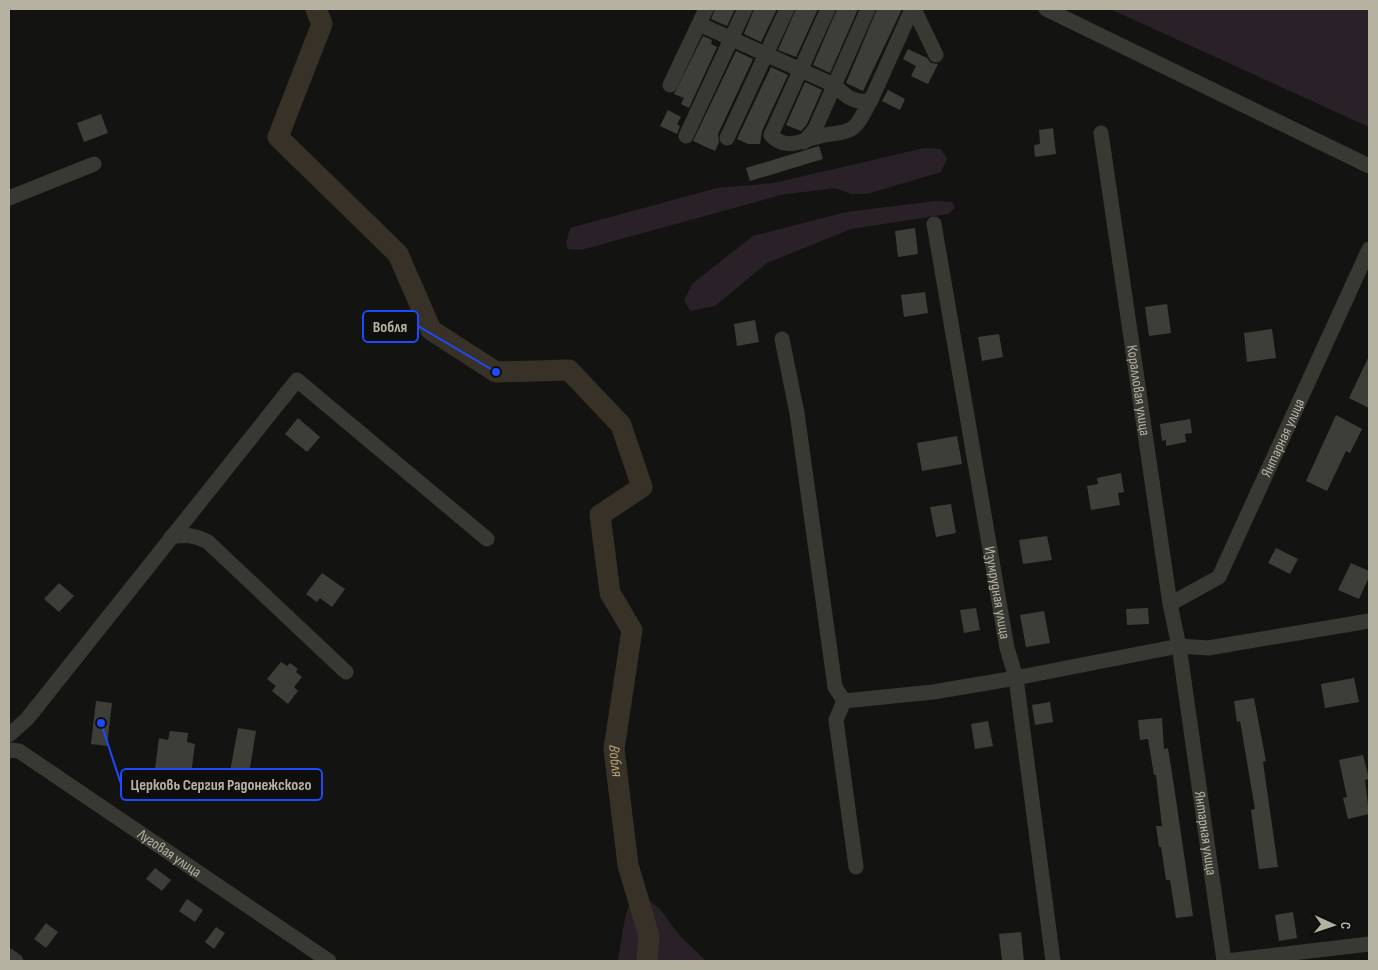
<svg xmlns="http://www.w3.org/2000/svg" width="1378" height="970" viewBox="0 0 1378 970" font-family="'Sofia Sans Condensed',sans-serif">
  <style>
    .green { fill: #2a2027 }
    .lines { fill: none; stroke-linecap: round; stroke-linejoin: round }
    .river { stroke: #383127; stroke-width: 21 }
    .building { fill: #3e3e39 }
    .minor { stroke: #393933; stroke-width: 15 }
    .labels { text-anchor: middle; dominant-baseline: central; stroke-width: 4.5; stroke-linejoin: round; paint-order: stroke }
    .street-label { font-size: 15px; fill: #b6b2a2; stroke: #0e0f0d }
    .water-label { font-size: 16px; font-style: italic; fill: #b49c75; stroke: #0e0f0d }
    .leader { fill: none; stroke: #1f49ff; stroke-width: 2 }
    .callout-dot { fill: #1f49ff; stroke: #0e0f0d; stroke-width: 2 }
    .callout { fill: #0e0f0d; stroke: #1f49ff; stroke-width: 2 }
    .callout-label { font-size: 16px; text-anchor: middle; font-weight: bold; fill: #b6b2a2 }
  </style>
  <rect width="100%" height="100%" fill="#131412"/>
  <g class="green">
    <polygon points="1110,9 1369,9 1369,127"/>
    <polygon points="924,148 941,149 947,159 941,172 867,194 851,194 835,188 781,195 581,250 568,249 566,242 570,228 717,188 774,183"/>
    <polygon points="936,201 952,202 955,208 948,214 851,229 767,263 715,306 690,311 684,300 693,283 753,236 846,212"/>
    <path d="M638,892L659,908L680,936L706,961H618C622,941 623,906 638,892Z"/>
  </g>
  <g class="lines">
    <path class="river" id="s1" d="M316,9L322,24L278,137L398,254L431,330L496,372L569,370L621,425L642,487L600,515L610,593L632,630L614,749L628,865L649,936L647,961"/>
  </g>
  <g class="building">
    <polygon points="715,9 735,9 727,26 711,19"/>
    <polygon points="754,9 777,9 761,42 744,34"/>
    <polygon points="796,9 818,9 796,57 778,50"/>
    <polygon points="837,9 858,9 830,73 813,65"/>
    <polygon points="877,9 902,9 863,91 846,83"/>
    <polygon points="703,36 712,40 711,44 717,47 689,108 681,104 684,98 674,94"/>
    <polygon points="908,49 927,58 931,63 938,64 928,84 911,76 916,66 903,59"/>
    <polygon points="736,51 753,59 718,134 719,142 715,151 693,141"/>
    <polygon points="771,67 788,75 762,131 760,144 748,144 737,139"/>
    <polygon points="805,82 822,90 807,124 801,131 786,125"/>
    <polygon points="888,90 905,99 900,110 882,101"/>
    <polygon points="668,110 681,117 677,124 680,126 677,134 660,126"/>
    <polygon points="101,114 108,133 84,142 77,123"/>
    <polygon points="1053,128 1056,154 1035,157 1034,145 1040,144 1039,130"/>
    <polygon points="819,146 823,159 750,181 746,168"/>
    <polygon points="915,228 918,254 898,257 895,231"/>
    <polygon points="925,292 928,313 904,317 901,295"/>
    <polygon points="1167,304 1171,333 1149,336 1145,307"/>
    <polygon points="755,320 759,342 737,346 734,324"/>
    <polygon points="1272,329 1276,358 1247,362 1244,333"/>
    <polygon points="999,334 1003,357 982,361 978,337"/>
    <polygon points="1369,356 1369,408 1349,398"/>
    <polygon points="1336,415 1362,429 1350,453 1346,451 1327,491 1306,481"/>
    <polygon points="298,418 320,437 307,452 285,434"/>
    <polygon points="1190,419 1192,433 1185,434 1186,442 1166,446 1166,440 1162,441 1160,424"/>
    <polygon points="957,436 962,464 922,471 917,443"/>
    <polygon points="1121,473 1124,492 1118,493 1120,505 1091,510 1087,486 1098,484 1097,478"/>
    <polygon points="951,504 956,533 936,537 930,507"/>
    <polygon points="1047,536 1052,560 1023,564 1019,540"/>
    <polygon points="1276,548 1298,559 1290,574 1268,563"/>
    <polygon points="1351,563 1369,571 1369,577 1359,599 1338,590"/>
    <polygon points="322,573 345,589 332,607 320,598 317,602 306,594"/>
    <polygon points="59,583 74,596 59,612 44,599"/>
    <polygon points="976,608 980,630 964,633 960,610"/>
    <polygon points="1148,608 1149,624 1127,625 1126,609"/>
    <polygon points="1044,611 1050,643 1026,647 1020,615"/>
    <polygon points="281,662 287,666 290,663 298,669 296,672 302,677 294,687 298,691 288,704 272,691 276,686 267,679"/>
    <polygon points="1354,678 1359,702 1325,708 1321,684"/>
    <polygon points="1254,698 1266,761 1263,762 1278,867 1259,869 1251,810 1255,809 1240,721 1237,722 1234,701"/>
    <polygon points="96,701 112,703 107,746 91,744"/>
    <polygon points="1050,702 1053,722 1035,725 1032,705"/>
    <polygon points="1162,718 1164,749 1168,748 1174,786 1193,916 1176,918 1170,880 1166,880 1161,847 1159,847 1156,826 1162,826 1156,775 1154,775 1148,739 1140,740 1138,720"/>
    <polygon points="988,721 993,746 975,749 971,724"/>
    <polygon points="238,728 256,731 248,780 229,777"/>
    <polygon points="170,731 188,733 187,742 195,744 191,775 195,775 193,789 188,788 187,795 161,792 153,790 154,784 148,783 150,769 155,769 159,738 168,740"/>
    <polygon points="1363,755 1369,779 1365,780 1369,814 1348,819 1343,798 1347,797 1339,760"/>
    <polygon points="155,868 171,880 162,891 146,879"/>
    <polygon points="187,899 203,910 195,922 179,911"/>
    <polygon points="1293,912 1297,938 1279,941 1275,915"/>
    <polygon points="46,923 58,932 46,948 34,939"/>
    <polygon points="216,927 225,933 214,949 205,942"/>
    <polygon points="1021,932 1024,961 1002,961 999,934"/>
  </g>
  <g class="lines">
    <g class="minor">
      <path d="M828,9L771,135C787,153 805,138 825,135C834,133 842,134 851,129C859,125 866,108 871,100"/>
      <polyline points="914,9 936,55"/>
      <polyline points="1046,9 1369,166"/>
      <path d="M699,24L834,85C845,95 854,105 871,100L912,9"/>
      <polyline points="670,85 706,9"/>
      <path id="s2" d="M1101,133L1170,604L1179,646L1224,961"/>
      <polyline points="686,136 745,9"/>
      <polyline points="727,138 787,9"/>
      <polyline points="804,142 815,129 868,9"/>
      <polyline points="9,198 94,164"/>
      <path id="s3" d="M934,224L1007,648L1016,678L1053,961"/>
      <polyline points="782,339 797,413 835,687 844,701 933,692 1016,678 1179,646 1208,648 1369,621"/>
      <path d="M171,537C186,534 194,535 208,542L346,672"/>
      <path id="s4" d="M1170,604L1219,577L1369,249"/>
      <polyline points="844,701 836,720 856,867"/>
      <polyline points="9,735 27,719 297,380 487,539"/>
      <path id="s5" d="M9,750L19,751L329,961"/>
      <polyline points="9,956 16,961"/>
      <polyline points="1226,961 1369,944"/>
    </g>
  </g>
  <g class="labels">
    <g class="street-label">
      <text stroke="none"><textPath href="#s2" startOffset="260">Коралловая улица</textPath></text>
      <text stroke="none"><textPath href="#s4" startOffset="209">Янтарная улица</textPath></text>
      <text stroke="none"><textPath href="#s3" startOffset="374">Изумрудная улица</textPath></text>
      <text stroke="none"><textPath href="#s2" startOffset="708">Янтарная улица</textPath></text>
      <text stroke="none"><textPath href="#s5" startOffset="192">Луговая улица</textPath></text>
    </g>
    <g class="water-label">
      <text stroke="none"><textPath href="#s1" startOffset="984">Вобля</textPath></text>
    </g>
  </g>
  <path class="leader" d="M496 372L418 326M101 723L121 784"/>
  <g class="callout-dot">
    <circle cx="496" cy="372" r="5"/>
    <circle cx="101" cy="723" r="5"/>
  </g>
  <g class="callout">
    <rect x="363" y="311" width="55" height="31" rx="5"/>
    <rect x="121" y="769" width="201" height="31" rx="5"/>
  </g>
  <g class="callout-label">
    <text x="390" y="332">Вобля</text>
    <text x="221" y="790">Церковь Сергия Радонежского</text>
  </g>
  <rect width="1378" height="970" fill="none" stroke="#b6b2a2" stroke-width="20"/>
  <g transform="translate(1333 925) rotate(93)" stroke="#0e0f0d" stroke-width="4" paint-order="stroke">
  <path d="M0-4L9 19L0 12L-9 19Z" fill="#b6b2a2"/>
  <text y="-8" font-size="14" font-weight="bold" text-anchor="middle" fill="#b6b2a2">С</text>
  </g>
</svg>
